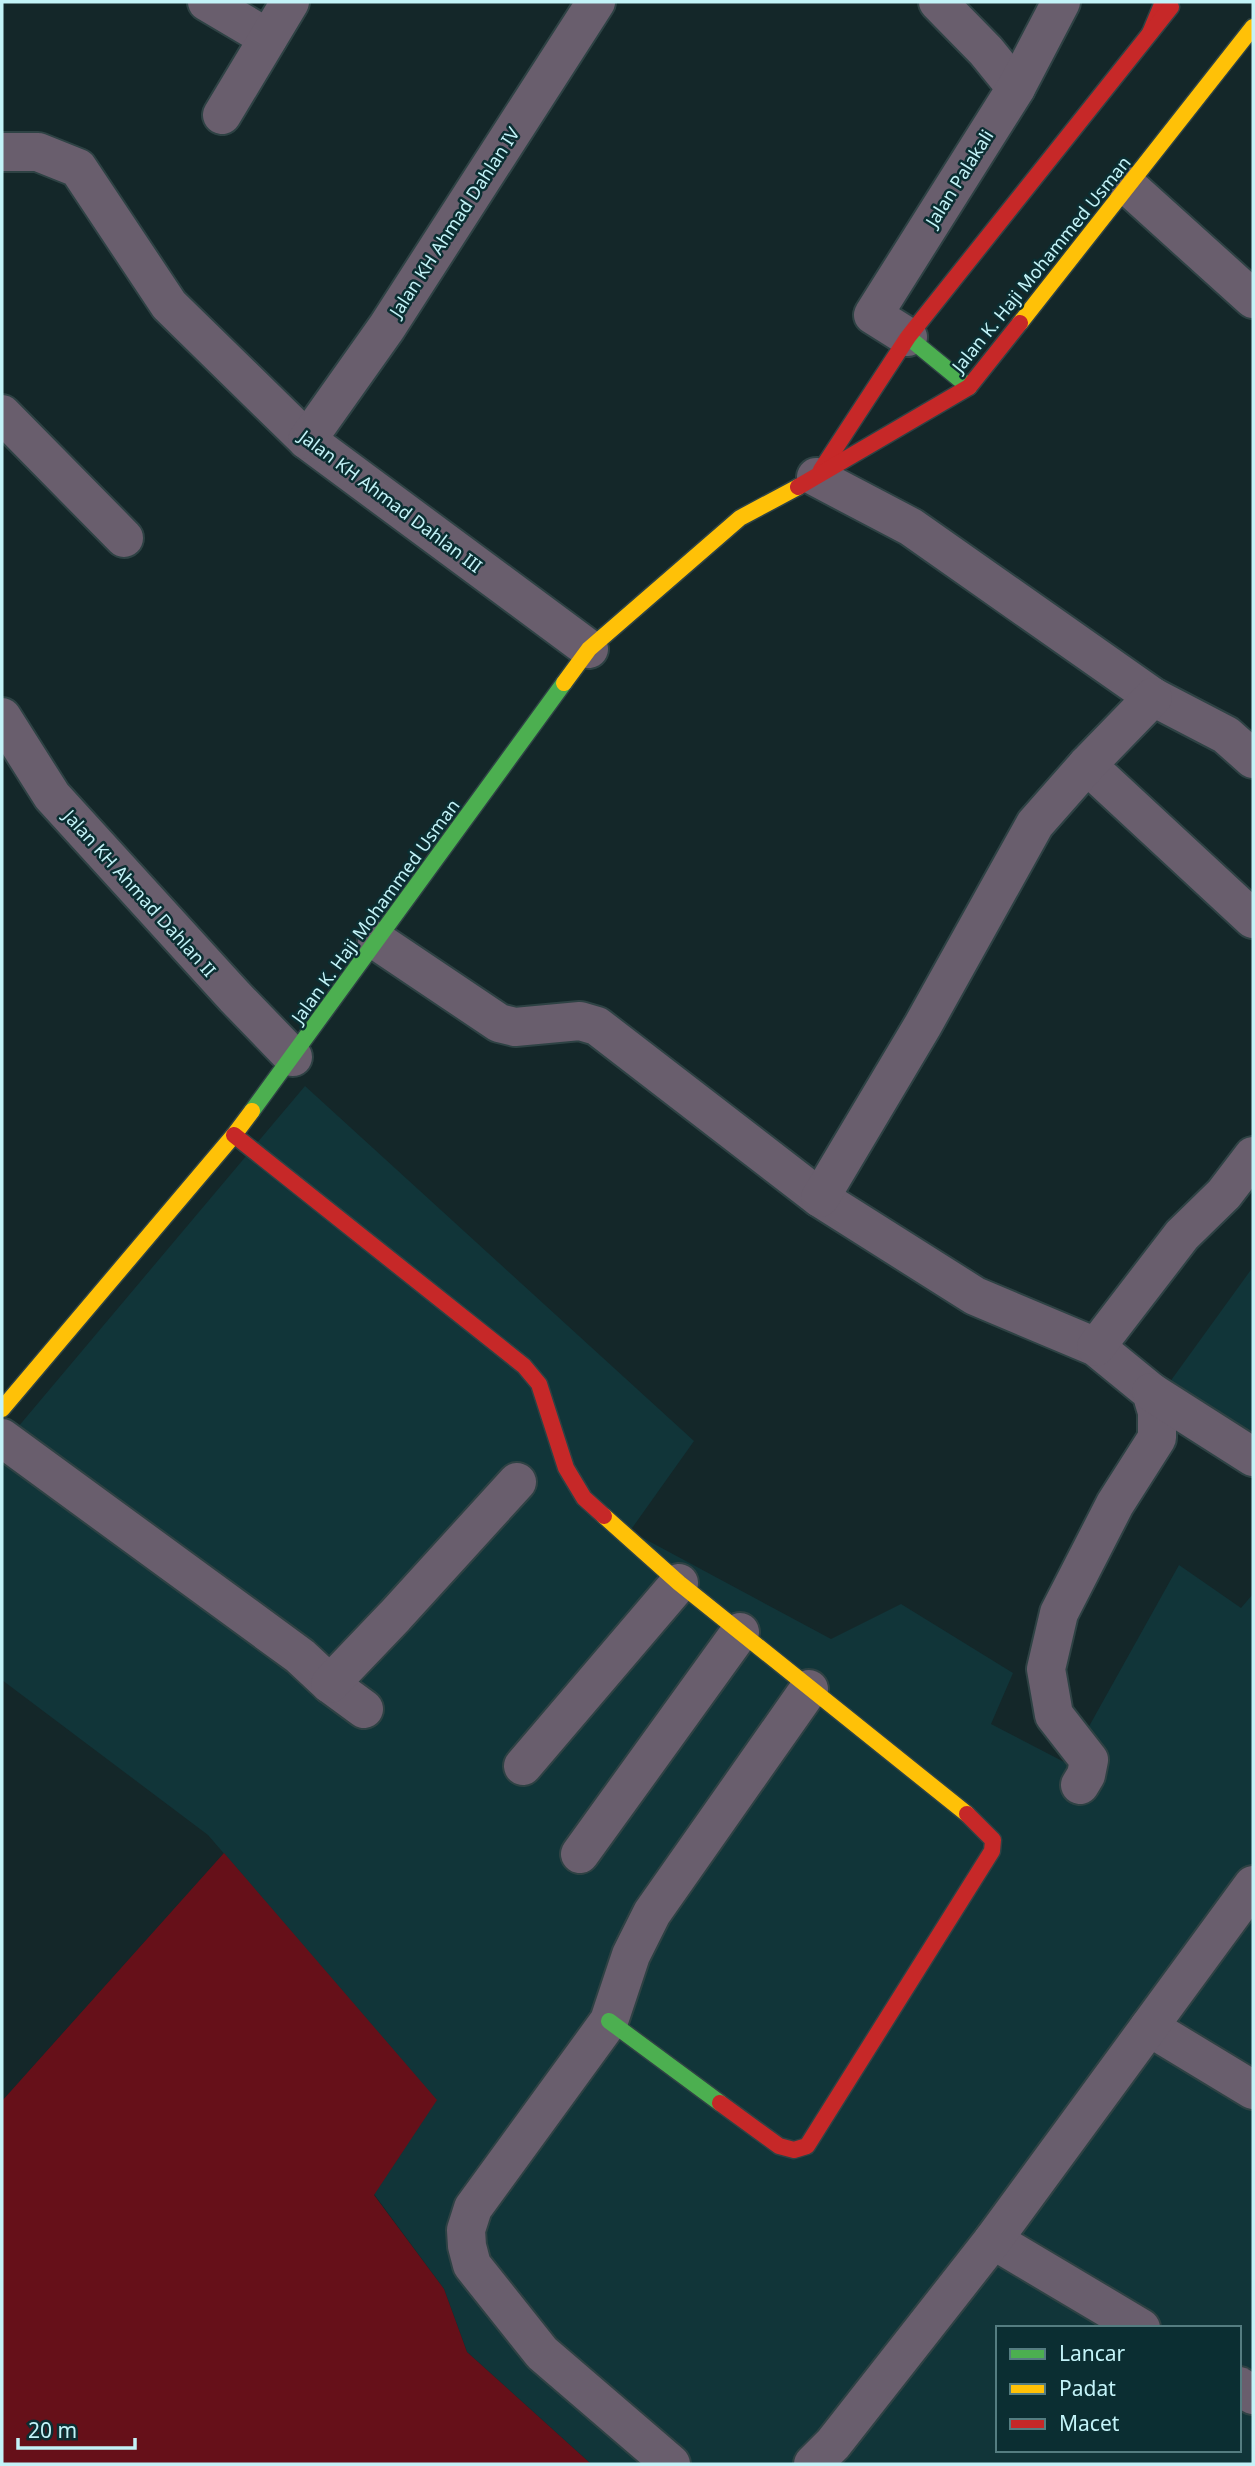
<svg xmlns="http://www.w3.org/2000/svg" width="1255" height="2466" viewBox="0 0 1255 2466" font-family="'Noto Sans',sans-serif">
  <style>
    .built { fill: #113539; fill-rule: evenodd }
    .green { fill: #661019 }
    .lines { fill: none; stroke-linecap: round; stroke-linejoin: round }
    .street-casing { stroke: #2e4244; stroke-width: 42 }
    .fast-casing { stroke: #2e4244; stroke-width: 19 }
    .slow-casing { stroke: #2e4244; stroke-width: 19 }
    .jam-casing { stroke: #2e4244; stroke-width: 19 }
    .street { stroke: #695e6d; stroke-width: 38 }
    .fast { stroke: #4caf50; stroke-width: 16 }
    .slow { stroke: #ffc107; stroke-width: 16 }
    .jam { stroke: #c62828; stroke-width: 16 }
    .labels { text-anchor: middle; dominant-baseline: central; stroke-width: 5; stroke-linejoin: round; paint-order: stroke }
    .street-label { font-size: 18px; fill: #c3f3f8; stroke: #0b2e32 }
  </style>
  <rect width="100%" height="100%" fill="#142729"/>
  <g class="built">
    <path d="M305,1086L694,1441L630,1531L831,1639L901,1604L1013,1673L991,1724L1068,1764L1179,1565L1241,1608L1253,1594V2464H591L467,2352L444,2289L374,2194L436,2100L208,1835L2,1680V1446ZM998,2328H1239V2450H998Z"/>
    <polygon points="1253,1267 1253,1460 1159,1397"/>
  </g>
  <polygon class="green" points="224,1853 437,2100 374,2195 444,2289 467,2352 591,2464 2,2464 2,2101"/>
  <g class="lines">
    <defs>
      <g id="street">
        <polyline points="207,2 268,38"/>
        <polyline points="938,2 986,51 1016,88"/>
        <polyline points="222,115 290,2"/>
        <polyline points="2,152 38,152 78,168 169,305 307,440 589,649"/>
        <polyline points="1128,186 1253,299"/>
        <polyline points="908,337 873,315 1016,88 1061,2"/>
        <polyline points="2,414 124,538"/>
        <polyline points="307,440 387,327 596,2"/>
        <polyline points="816,477 911,527 1153,697 1226,735 1253,759"/>
        <polyline points="2,717 52,796 235,997 293,1057"/>
        <polyline points="1087,765 1253,919"/>
        <polyline points="377,941 499,1023 515,1027 580,1021 597,1026 820,1198 975,1296 1096,1347 1151,1392 1157,1412 1157,1438 1115,1504 1059,1613 1046,1669 1054,1715 1089,1760 1086,1775 1080,1785"/>
        <polyline points="820,1198 923,1025 1035,824 1087,765 1153,697"/>
        <polyline points="1096,1347 1182,1235 1224,1194 1253,1156"/>
        <polyline points="1151,1392 1253,1457"/>
        <polyline points="2,1438 300,1656 330,1684 364,1709"/>
        <polyline points="330,1684 395,1616 517,1482"/>
        <polyline points="523,1766 679,1583"/>
        <polyline points="580,1854 740,1632"/>
        <polyline points="1149,2027 1253,2090"/>
        <polyline points="993,2240 1141,2328"/>
        <polyline points="1239,2386 1253,2395"/>
        <polyline points="671,2464 542,2353 472,2265 467,2246 466,2230 473,2208 609,2021 631,1955 652,1913 809,1689"/>
        <polyline points="813,2464 833,2444 993,2240 1253,1885"/>
      </g>
      <g id="fast">
        <polyline points="908,337 969,387"/>
        <polyline points="252,1111 564,683"/>
        <polyline points="609,2021 720,2103"/>
      </g>
      <g id="slow">
        <polyline points="1020,323 1253,27"/>
        <polyline points="564,683 589,649 740,518 798,487"/>
        <polyline points="2,1409 234,1135 252,1111"/>
        <polyline points="604,1516 679,1583 967,1814"/>
      </g>
      <g id="jam">
        <polyline points="1150,33 1163,2"/>
        <polyline points="821,470 908,337 1171,7"/>
        <polyline points="798,487 969,387 1020,323"/>
        <polyline points="234,1135 524,1366 539,1384 566,1468 584,1498 604,1516"/>
        <polyline points="720,2103 779,2146 794,2150 807,2146 992,1851 993,1840 967,1814"/>
      </g>
    </defs>
    <use href="#street" class="street-casing"/>
    <use href="#fast" class="fast-casing"/>
    <use href="#slow" class="slow-casing"/>
    <use href="#jam" class="jam-casing"/>
    <use href="#street" class="street"/>
    <use href="#fast" class="fast"/>
    <use href="#slow" class="slow"/>
    <use href="#jam" class="jam"/>
  </g>
  <g class="labels">
    <g class="street-label">
      <text transform="translate(959 178) rotate(-58)">Jalan Palakali</text>
      <text transform="translate(454 222) rotate(-57)">Jalan KH Ahmad Dahlan IV</text>
      <text transform="translate(1041 264) rotate(-51)">Jalan K. Haji Mohammed Usman</text>
      <text transform="translate(391 501) rotate(37)">Jalan KH Ahmad Dahlan III</text>
      <text transform="translate(140 893) rotate(48)">Jalan KH Ahmad Dahlan II</text>
      <text transform="translate(375 911) rotate(-54)">Jalan K. Haji Mohammed Usman</text>
    </g>
  </g>
  <rect width="1255" height="2466" fill="none" stroke="#c3f3f8" stroke-width="7"/>
  <rect x="996" y="2326" width="245" height="126" fill="#0b2e32" stroke="#557d81" stroke-width="2"/>
  <rect x="1010" y="2349" width="35" height="10" fill="#4caf50" stroke="#557d81" stroke-width="2"/>
  <text x="1059" y="2361" font-size="21" fill="#c3f3f8">Lancar</text>
  <rect x="1010" y="2384" width="35" height="10" fill="#ffc107" stroke="#557d81" stroke-width="2"/>
  <text x="1059" y="2396" font-size="21" fill="#c3f3f8">Padat</text>
  <rect x="1010" y="2419" width="35" height="10" fill="#c62828" stroke="#557d81" stroke-width="2"/>
  <text x="1059" y="2431" font-size="21" fill="#c3f3f8">Macet</text>
  <path d="M18 2438v10h117v-10" fill="none" stroke="#c3f3f8" stroke-width="3.5"/>
  <text x="28" y="2438" font-size="21" fill="#c3f3f8" stroke="#0b2e32" stroke-width="5" paint-order="stroke">20 m</text>
</svg>
